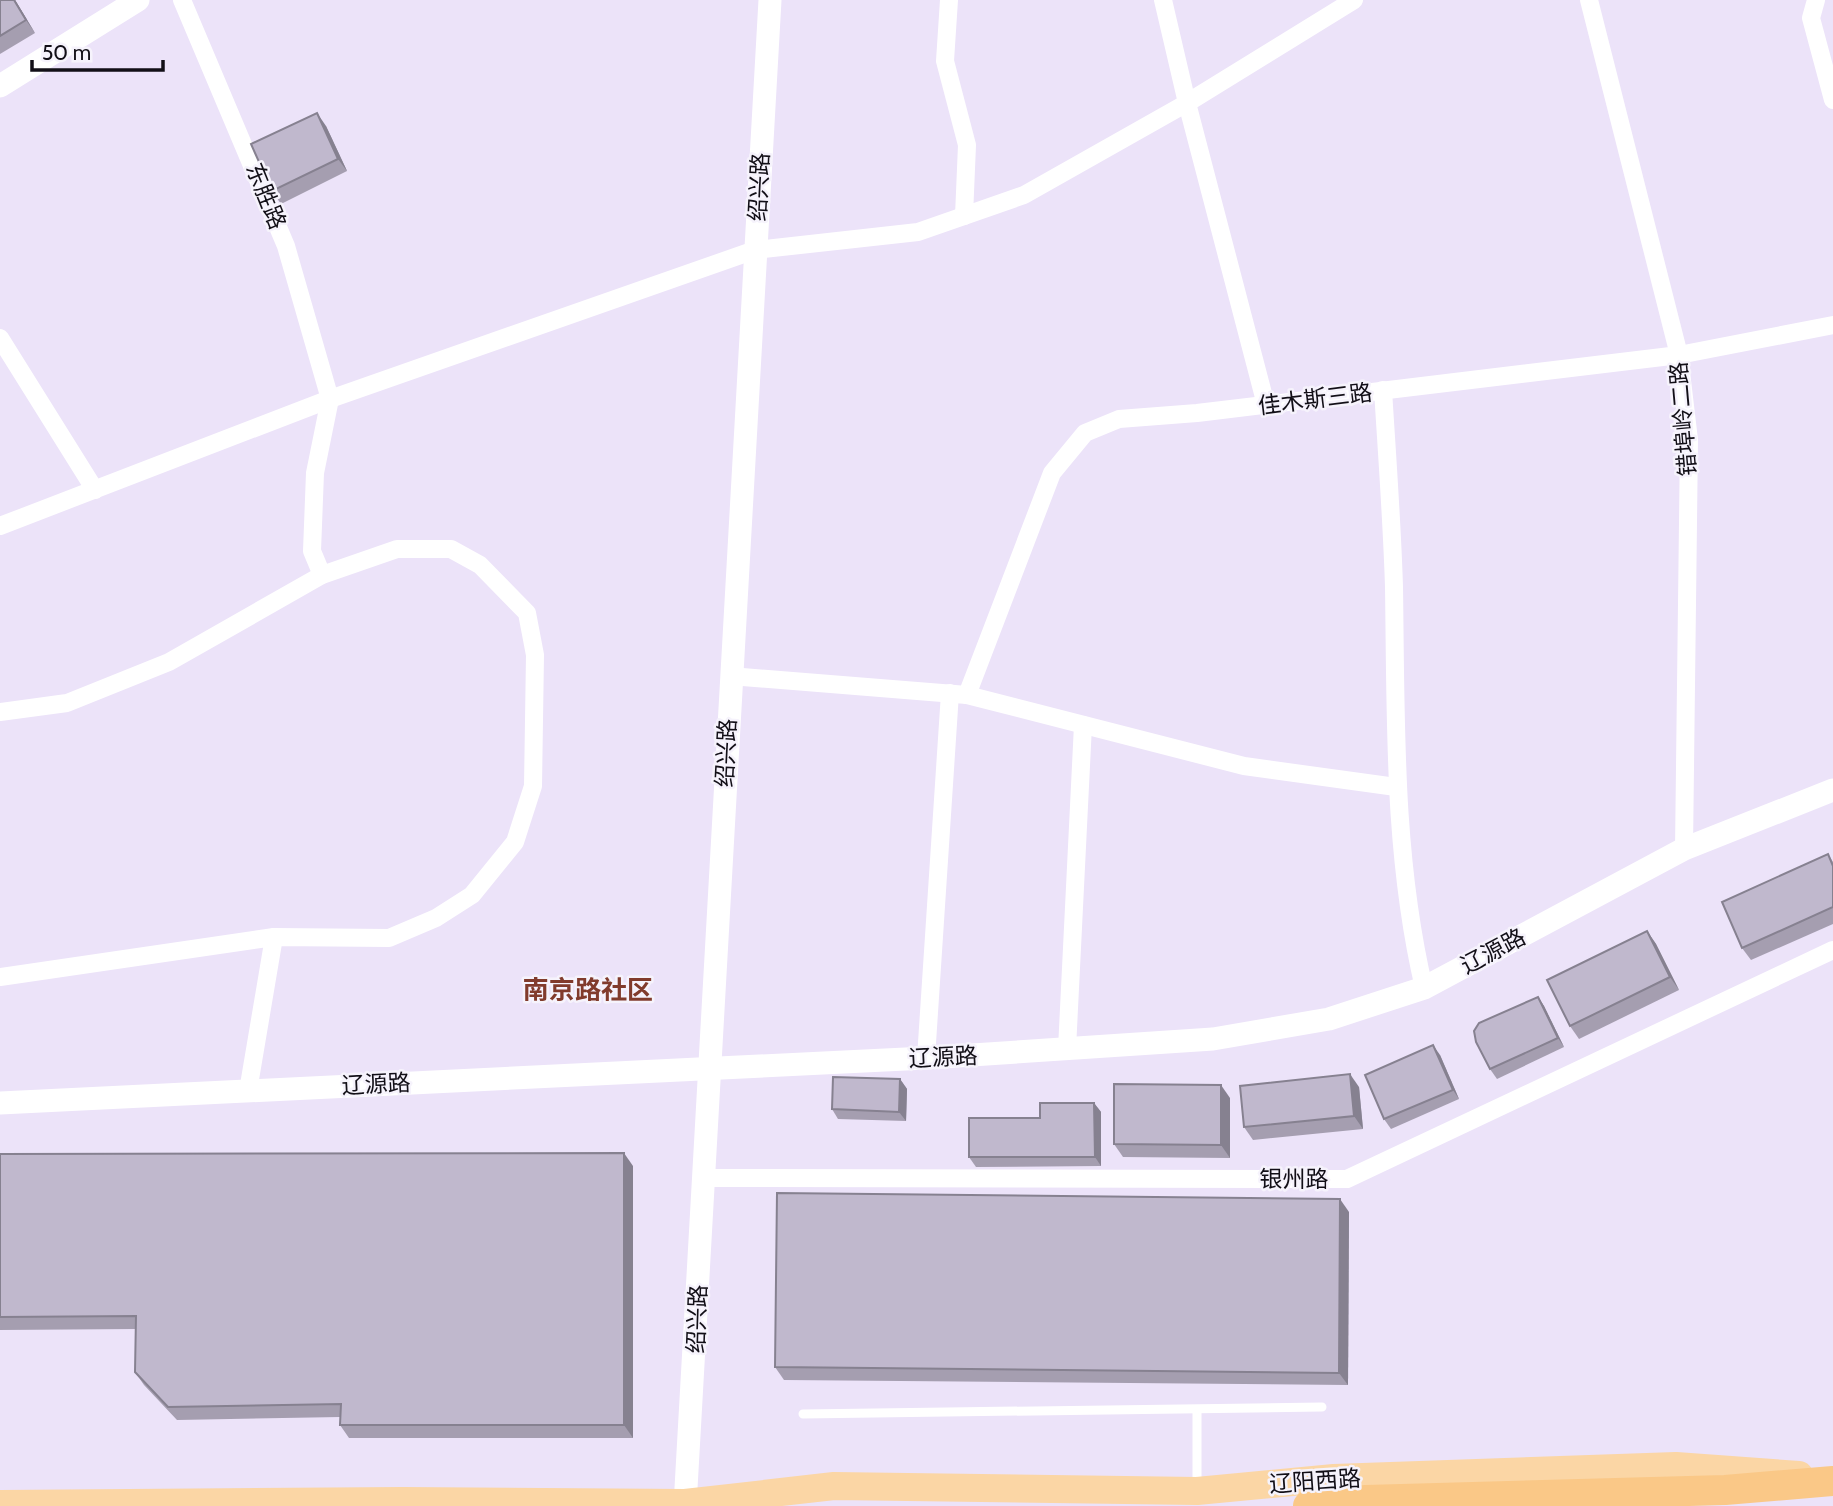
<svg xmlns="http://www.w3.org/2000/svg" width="1833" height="1506" viewBox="0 0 1833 1506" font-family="Cabin,'Noto Sans SC',sans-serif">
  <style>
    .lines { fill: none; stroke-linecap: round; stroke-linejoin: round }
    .service { stroke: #fff; stroke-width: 9 }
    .minor { stroke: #fff; stroke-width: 18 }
    .tertiary { stroke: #fff; stroke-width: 23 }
    .primary { stroke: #fbd6a5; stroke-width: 28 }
    .trunk { stroke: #fac887; stroke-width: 30 }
    .wall { fill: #a59eb0 }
    .shaded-wall { fill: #868190 }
    .building { fill: #c0b8cd; stroke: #868190; stroke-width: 2 }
    .labels { text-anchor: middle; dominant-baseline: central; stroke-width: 5; stroke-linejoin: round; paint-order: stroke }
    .street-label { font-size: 23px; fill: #120f17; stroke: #f6f3fc }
    .quarter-label { font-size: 26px; font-weight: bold; fill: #813b2c; stroke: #f6f3fc }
  </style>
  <rect width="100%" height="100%" fill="#ece3f9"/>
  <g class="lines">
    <g class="service">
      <polyline points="1197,1410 1197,1489"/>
      <polyline points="803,1414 1322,1407"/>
    </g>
    <g class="minor">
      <polyline points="182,0 286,246 330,399 315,473 312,551 322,575"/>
      <polyline points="949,0 945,61 967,145 964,216"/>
      <polyline points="1163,0 1187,103 1266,405"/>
      <polyline points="1589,0 1679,355 1689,440 1684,849"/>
      <polyline points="1816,0 1811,18 1833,100"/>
      <polyline points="0,338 95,490"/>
      <path d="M1383,390C1387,455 1392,521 1394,587C1396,722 1393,856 1424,988"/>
      <polyline points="0,526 330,399 755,250 918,232 1024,195 1187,103 1354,0"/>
      <polyline points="730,676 967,695 1244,766 1396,787"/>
      <polyline points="967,695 1052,473 1085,433 1119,419 1197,413 1679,355 1833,325"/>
      <polyline points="0,712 67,703 169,662 322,575 397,549 451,549 480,565 527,613 535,655 533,786 515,842 472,895 436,918 389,938 274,937 0,977"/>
      <polyline points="1067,1049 1083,725"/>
      <polyline points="926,1058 950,693"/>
      <polyline points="248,1091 274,937"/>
      <polyline points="703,1178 1347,1179 1833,950"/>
    </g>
    <g class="tertiary">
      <polyline points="0,86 138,0"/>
      <polyline points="0,1103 926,1058 1213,1039 1329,1019 1424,988 1684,849 1833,790"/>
      <polyline points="685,1506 770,0"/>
    </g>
    <polyline class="primary" points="0,1504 403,1501 685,1503 834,1486 1197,1491 1334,1478 1676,1466 1799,1475"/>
    <polyline class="trunk" points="1308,1506 1366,1500 1725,1490 1833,1481"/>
  </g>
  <g class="wall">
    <polygon points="0,0 15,0 35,33 0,54"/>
    <polygon points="326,126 347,171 281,204 272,191"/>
    <polygon points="1828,854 1833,862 1833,924 1751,960 1742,948"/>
    <polygon points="1647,931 1656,944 1679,990 1579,1039 1570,1026"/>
    <polygon points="1538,997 1544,1006 1564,1047 1497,1079 1490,1069"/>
    <polygon points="1440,1055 1459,1099 1391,1129 1384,1119"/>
    <polygon points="900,1079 907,1089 906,1121 838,1119 832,1109"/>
    <polygon points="1359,1087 1363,1129 1253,1140 1244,1127"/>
    <polygon points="1230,1098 1230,1158 1123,1157 1114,1144"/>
    <polygon points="1094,1103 1101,1112 1101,1166 976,1167 969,1157 1040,1118"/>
    <polygon points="0,1154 633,1166 633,1438 349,1438 340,1425 340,1417 177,1420 144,1385 135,1372 136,1329 0,1330"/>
    <polygon points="1349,1212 1348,1385 784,1380 775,1367"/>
  </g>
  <g class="shaded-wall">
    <polygon points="14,0 15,0 35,33 26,20"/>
    <polygon points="317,113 326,126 347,171 338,159"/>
    <polygon points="1647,931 1656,944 1679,990 1670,977"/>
    <polygon points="1538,997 1544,1006 1564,1047 1558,1038"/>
    <polygon points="1433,1045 1440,1055 1459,1099 1453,1090"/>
    <polygon points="1350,1074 1359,1087 1363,1129 1354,1116"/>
    <polygon points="900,1079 907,1089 906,1121 899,1112"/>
    <polygon points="1221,1085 1230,1098 1230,1158 1221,1145"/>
    <polygon points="1094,1103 1101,1112 1101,1166 1095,1157"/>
    <polygon points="624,1153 633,1166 633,1438 624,1425"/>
    <polygon points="1340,1199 1349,1212 1348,1385 1339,1373"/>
  </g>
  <g class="building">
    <polygon points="0,0 14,0 26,20 0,36"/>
    <polygon points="317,113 338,159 272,191 251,144"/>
    <polygon points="1828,854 1833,866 1833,907 1742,948 1722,902"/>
    <polygon points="1647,931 1670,977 1570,1026 1547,980"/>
    <polygon points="1538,997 1558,1038 1490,1069 1476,1042 1474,1031 1479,1023"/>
    <polygon points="1433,1045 1453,1090 1384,1119 1365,1075"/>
    <polygon points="1350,1074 1354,1116 1244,1127 1240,1086"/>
    <polygon points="833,1077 900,1079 899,1112 832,1109"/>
    <polygon points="1114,1084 1221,1085 1221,1145 1114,1144"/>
    <polygon points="1040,1103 1094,1103 1095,1157 969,1157 969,1118 1040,1118"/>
    <polygon points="624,1153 624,1425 340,1425 341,1404 168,1407 135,1372 136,1316 0,1317 0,1154"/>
    <polygon points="777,1193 1340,1199 1339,1373 775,1367"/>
  </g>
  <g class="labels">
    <g class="street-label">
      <text transform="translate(759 187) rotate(-87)">绍兴路</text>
      <text transform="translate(266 196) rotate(68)">东胜路</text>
      <text transform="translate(1315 399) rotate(-7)">佳木斯三路</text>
      <text transform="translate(1683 419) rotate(-95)">错埠岭二路</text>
      <text transform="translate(726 753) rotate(-87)">绍兴路</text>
      <text transform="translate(1493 951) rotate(-28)">辽源路</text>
      <text transform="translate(943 1057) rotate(-3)">辽源路</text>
      <text transform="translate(376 1084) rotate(-3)">辽源路</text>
      <text x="1294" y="1179">银州路</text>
      <text transform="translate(697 1319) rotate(-88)">绍兴路</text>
      <text transform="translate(1315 1481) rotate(-4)">辽阳西路</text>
    </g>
    <g class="quarter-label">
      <text x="588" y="990">南京路社区</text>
    </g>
  </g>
  <path d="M32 60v10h131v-10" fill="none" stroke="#120f17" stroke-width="3.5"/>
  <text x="42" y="60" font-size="21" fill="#120f17" stroke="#f6f3fc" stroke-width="5" paint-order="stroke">50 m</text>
</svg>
